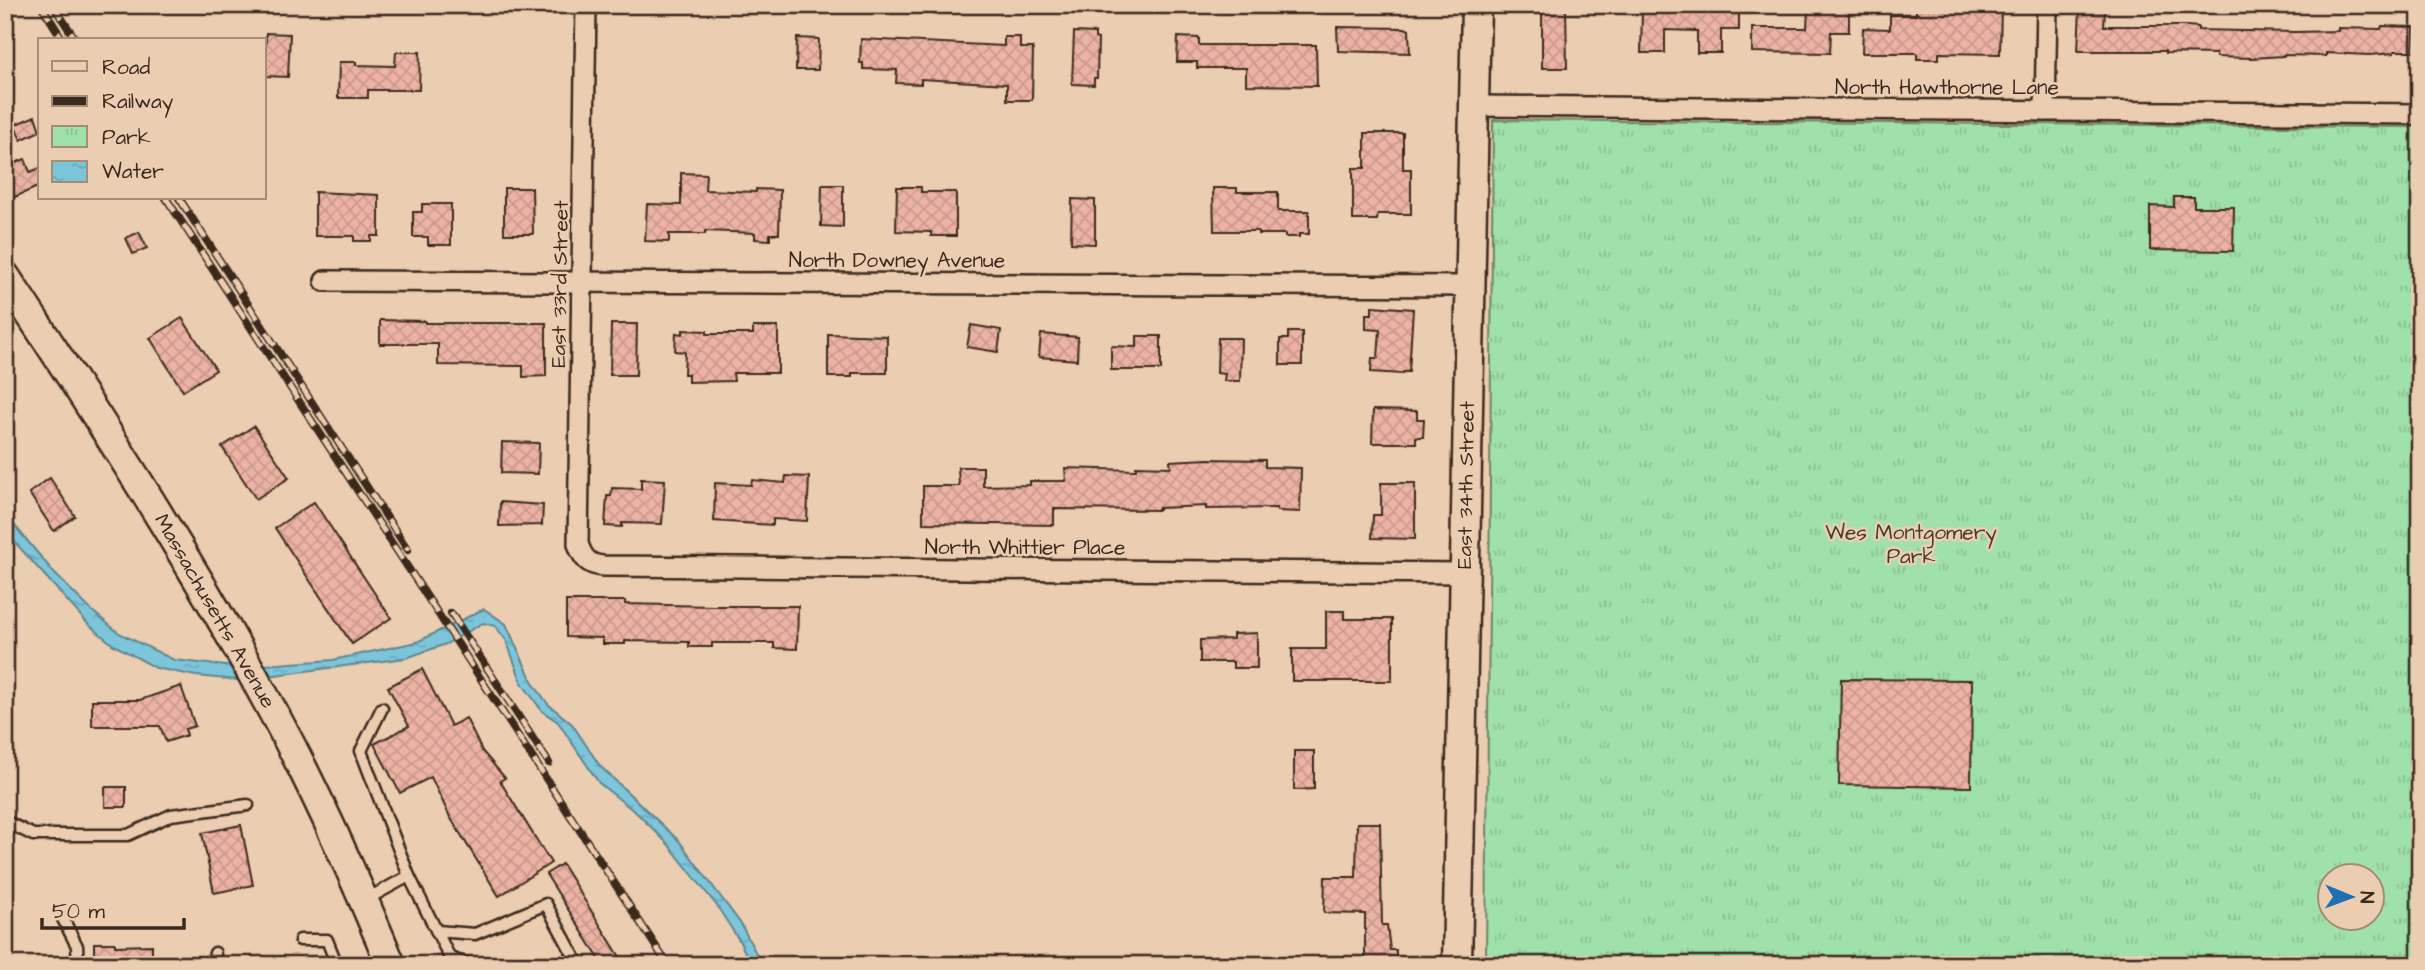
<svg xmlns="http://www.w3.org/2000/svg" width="2425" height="970" viewBox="0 0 2425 970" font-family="'Architects Daughter',sans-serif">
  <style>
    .park { fill: url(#park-tufts); stroke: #6e8564; stroke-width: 2; fill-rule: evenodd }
    .water { fill: url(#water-ripples); stroke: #61878f; stroke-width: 2 }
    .building { fill: url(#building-cross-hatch); stroke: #3b2a1e; stroke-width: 2 }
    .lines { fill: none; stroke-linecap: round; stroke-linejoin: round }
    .lane-casing { stroke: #3b2a1e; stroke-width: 15 }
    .street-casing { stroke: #3b2a1e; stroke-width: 24 }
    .secondary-casing { stroke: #3b2a1e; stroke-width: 33 }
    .lane { stroke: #ebcdb1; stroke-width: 10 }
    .street { stroke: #ebcdb1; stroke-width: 19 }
    .secondary { stroke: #ebcdb1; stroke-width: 28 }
    .rail-casing { stroke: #3b2a1e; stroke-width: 8 }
    .rail { stroke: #ebcdb1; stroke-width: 5; stroke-dasharray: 16; stroke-linecap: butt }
    .labels { text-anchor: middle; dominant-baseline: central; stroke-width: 5; stroke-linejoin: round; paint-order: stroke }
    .street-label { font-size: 21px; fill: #3b2a1e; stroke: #ebcdb1 }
    .park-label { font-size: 21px; fill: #453c2c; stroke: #ebcdb1 }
  </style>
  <defs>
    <pattern id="park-tufts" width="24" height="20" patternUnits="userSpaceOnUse" patternTransform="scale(1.75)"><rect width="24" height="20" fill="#a0e0aa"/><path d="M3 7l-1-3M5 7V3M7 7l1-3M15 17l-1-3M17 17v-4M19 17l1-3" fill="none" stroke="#8bc092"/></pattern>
    <pattern id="water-ripples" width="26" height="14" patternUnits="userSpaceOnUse" patternTransform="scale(1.75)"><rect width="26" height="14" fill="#7bc5db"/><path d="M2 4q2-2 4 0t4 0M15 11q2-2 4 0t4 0" fill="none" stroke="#6ba9bc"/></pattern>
    <pattern id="building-cross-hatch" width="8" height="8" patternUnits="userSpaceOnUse" patternTransform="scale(1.75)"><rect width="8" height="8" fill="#ecb2a5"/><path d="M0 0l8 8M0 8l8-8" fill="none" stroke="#cb998e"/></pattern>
  </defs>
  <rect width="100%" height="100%" fill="#ebcdb1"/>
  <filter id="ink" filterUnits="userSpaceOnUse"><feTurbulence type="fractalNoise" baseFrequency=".0143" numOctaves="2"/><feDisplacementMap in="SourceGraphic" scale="14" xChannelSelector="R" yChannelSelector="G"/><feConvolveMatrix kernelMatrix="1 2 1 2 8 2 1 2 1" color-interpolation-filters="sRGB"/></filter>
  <g filter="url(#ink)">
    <path class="park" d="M1493,120L2420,127V965H1486ZM2330,876H2372V918H2330Z"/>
    <polygon class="water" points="5,514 55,574 91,610 119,633 174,660 234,667 333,660 417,642 484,609 506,624 533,683 548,704 572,724 600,766 679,841 741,924 762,965 751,965 739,940 717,906 668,844 639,815 599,783 558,722 542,711 522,683 506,640 495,626 483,623 446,644 406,658 237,680 196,676 156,668 112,644 87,623 5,531"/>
    <g class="building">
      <polygon points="1542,5 1566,5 1567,68 1542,68"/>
      <polygon points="1815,5 1833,5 1832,10 1849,10 1849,32 1831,32 1830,53 1752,52 1752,28 1807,28 1808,9 1815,9"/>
      <polygon points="1916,5 1977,8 1977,5 2001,5 2000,54 1939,53 1939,59 1917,59 1917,53 1862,53 1863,28 1890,29 1890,15 1916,15"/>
      <polygon points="1739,8 1739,30 1721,30 1721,53 1697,53 1697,31 1665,30 1665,53 1641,53 1642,9"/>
      <polygon points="2080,8 2105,9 2104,26 2187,26 2198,27 2198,30 2295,32 2338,31 2338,28 2381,29 2382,26 2414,27 2413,51 2394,51 2394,53 2369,55 2326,53 2326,56 2283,55 2283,56 2252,58 2216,57 2216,54 2165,53 2165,51 2078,51"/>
      <polygon points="1337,27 1405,28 1409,30 1410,53 1338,51"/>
      <polygon points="1074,32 1095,33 1095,38 1098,39 1097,78 1094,78 1094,85 1072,84"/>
      <polygon points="266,33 290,34 288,77 265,76"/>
      <polygon points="1004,37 1020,37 1020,48 1033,48 1032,100 1007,100 1007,84 921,79 921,84 896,83 897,70 863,69 863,63 860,63 861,39 1004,46"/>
      <polygon points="1178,37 1199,38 1199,45 1316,45 1317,86 1246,85 1246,68 1197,68 1197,62 1177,62"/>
      <polygon points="797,38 819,39 818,70 796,70"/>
      <polygon points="396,52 420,52 419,90 368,90 368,98 338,98 339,62 356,62 356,65 395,66"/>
      <polygon points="35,116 40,131 21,140 14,125"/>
      <polygon points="1365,133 1403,133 1403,169 1411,169 1411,214 1378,214 1377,220 1353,220 1353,168 1365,168"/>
      <polygon points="25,159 30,172 40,168 40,186 10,199 5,189 5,167"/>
      <polygon points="681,173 706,174 705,190 756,192 756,189 780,190 779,234 770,234 770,240 755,239 755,233 705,231 705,234 669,234 669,242 645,241 647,204 681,205"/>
      <polygon points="822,185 843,185 843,227 821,226"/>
      <polygon points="897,187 921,187 921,192 956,192 956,236 931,236 931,232 896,231"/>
      <polygon points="504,188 532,188 533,234 504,234"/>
      <polygon points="1213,188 1237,188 1237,192 1278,192 1278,211 1309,211 1309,234 1299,234 1299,237 1285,237 1285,234 1258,234 1258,231 1214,231"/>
      <polygon points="315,192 379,195 379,236 371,236 371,241 354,241 354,236 315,236"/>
      <polygon points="2174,197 2194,197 2194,207 2234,207 2233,251 2150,250 2150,206 2174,207"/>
      <polygon points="1072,199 1095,200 1095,244 1071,243"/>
      <polygon points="422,204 451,204 451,245 428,245 428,237 413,237 413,212 422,212"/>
      <polygon points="139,232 147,248 133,254 126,238"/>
      <polygon points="1372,306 1413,309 1409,372 1403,372 1402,374 1371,372 1372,358 1378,358 1380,330 1366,329 1366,314 1372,314"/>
      <polygon points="182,318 216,370 183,391 150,338"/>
      <polygon points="380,320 425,321 425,323 546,323 546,376 523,377 523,366 438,365 438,344 380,344"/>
      <polygon points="611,324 637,324 636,375 610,375"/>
      <polygon points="971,325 1001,330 998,352 967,347"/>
      <polygon points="753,327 778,327 778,373 733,373 734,381 688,382 688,374 684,374 685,352 675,351 676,333 683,334 683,330 707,331 707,334 753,334"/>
      <polygon points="1288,332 1302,332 1302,365 1280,365 1280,339 1288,339"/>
      <polygon points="828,334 887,336 887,373 852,373 852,377 828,377"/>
      <polygon points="1041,334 1078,337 1077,360 1039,357"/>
      <polygon points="1137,336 1161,336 1161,370 1111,370 1111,346 1137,347"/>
      <polygon points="1218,338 1241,338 1240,381 1224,381 1225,374 1217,373"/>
      <polygon points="1373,410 1417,411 1417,419 1424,419 1423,437 1416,437 1416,443 1372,443"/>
      <polygon points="254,426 289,478 256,499 222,447"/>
      <polygon points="502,442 539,443 538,474 501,473"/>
      <polygon points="1208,459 1265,460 1265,467 1301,468 1300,512 1277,511 1277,508 1206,509 1206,506 1159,508 1159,510 1054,509 1054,525 923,523 923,486 959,486 958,467 983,467 983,486 1030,485 1030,481 1066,481 1065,468 1136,470 1136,466 1171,467 1170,461"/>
      <polygon points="786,476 809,477 807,521 773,519 773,525 714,521 715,483 751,485 752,480 785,483"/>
      <polygon points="50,478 75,516 54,531 29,493"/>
      <polygon points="641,479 665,480 662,524 622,523 622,527 605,526 607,496 611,496 612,488 641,489"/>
      <polygon points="1381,483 1415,483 1415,539 1372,538 1373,515 1381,515"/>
      <polygon points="314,502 391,618 352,644 275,528"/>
      <polygon points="500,502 543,505 542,525 499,526"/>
      <polygon points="566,601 625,601 625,604 712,606 798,606 797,649 774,648 774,643 712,643 712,647 689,647 689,642 625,641 625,644 603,644 603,638 566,637"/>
      <polygon points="1326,611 1344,611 1344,619 1392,619 1392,681 1292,681 1292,649 1326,649"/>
      <polygon points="1257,633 1257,668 1233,668 1233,662 1200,662 1200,640 1233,639 1233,634"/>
      <polygon points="422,669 451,726 466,718 482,751 505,778 500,781 551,863 499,896 450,817 431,777 400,793 374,744 409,726 388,687"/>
      <polygon points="1841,679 1972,680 1971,787 1839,785"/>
      <polygon points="181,686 195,726 185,729 187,735 166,742 160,726 92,726 92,700 140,700"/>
      <polygon points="1294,751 1314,751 1314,789 1294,790"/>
      <rect x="105" y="787" width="21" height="20"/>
      <polygon points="1357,823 1380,823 1382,925 1387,925 1390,950 1396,950 1396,965 1365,965 1365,914 1324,913 1325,877 1356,877"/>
      <polygon points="241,825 253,885 214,893 202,833"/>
      <polygon points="562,864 625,965 603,965 546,874"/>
      <polygon points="94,943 115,943 115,946 152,945 152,965 94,965"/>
    </g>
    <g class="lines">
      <defs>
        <g id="lane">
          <polyline points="5,821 33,835 128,835 171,815 248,805"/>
          <polyline points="409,876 450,958 471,965"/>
          <polyline points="367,899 409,876 361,751 382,708"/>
          <polyline points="63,919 77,946 78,965"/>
          <polyline points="437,931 475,934 546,904 575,958 566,965"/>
          <polyline points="300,940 327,940 337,965"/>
          <polyline points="213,965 215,953"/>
        </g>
        <g id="street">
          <path d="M586,5L578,544C583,558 588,565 603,566L1464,573"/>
          <polyline points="1473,106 2420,114"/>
          <polyline points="2045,111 2047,5"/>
          <polyline points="325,281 1469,286"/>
        </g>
        <g id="secondary">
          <path d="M5,276C99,418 191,560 272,710C317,792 355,878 391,965"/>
          <polyline points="1457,965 1476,5"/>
        </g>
      </defs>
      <use href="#lane" class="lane-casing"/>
      <use href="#street" class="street-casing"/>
      <use href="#secondary" class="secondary-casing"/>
      <use href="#lane" class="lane"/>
      <use href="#street" class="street"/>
      <use href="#secondary" class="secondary"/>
      <defs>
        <g id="rail">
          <polyline points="41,5 63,40"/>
          <polyline points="53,5 76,40"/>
          <polyline points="166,198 668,965"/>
          <polyline points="179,198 408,550"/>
          <polyline points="451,613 549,763"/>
        </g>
      </defs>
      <use href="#rail" class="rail-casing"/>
      <use href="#rail" class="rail"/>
    </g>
  </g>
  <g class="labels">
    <g class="street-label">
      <text x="1947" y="87">North Hawthorne Lane</text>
      <text x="897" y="260">North Downey Avenue</text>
      <text transform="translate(560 284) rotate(-89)">East 33rd Street</text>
      <text transform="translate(1466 485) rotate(-89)">East 34th Street</text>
      <text x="1025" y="547">North Whittier Place</text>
      <text transform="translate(215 611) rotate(60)">Massachusetts Avenue</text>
    </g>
    <g class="park-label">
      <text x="1911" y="532">Wes Montgomery<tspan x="1911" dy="24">Park</tspan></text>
    </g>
  </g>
  <rect width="2425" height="970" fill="none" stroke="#ebcdb1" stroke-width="28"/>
  <rect x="14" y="14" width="2397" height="942" fill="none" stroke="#3b2a1e" stroke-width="2.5" filter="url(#ink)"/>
  <rect x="38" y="38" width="228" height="161" fill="#ebcdb1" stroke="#a58c76" stroke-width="2"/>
  <rect x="52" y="61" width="35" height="10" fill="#ebcdb1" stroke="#a58c76" stroke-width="2"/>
  <text x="102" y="74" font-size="21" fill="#3b2a1e">Road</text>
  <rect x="52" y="96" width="35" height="10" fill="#3b2a1e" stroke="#a58c76" stroke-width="2"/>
  <text x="102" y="108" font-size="21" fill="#3b2a1e">Railway</text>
  <rect x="52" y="126" width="35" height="21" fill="url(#park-tufts)" stroke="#a58c76" stroke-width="2"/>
  <text x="102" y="144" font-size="21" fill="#3b2a1e">Park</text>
  <rect x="52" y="161" width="35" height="21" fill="url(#water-ripples)" stroke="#a58c76" stroke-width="2"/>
  <text x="102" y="178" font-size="21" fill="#3b2a1e">Water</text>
  <g transform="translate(2351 897) rotate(91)"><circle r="33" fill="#ebcdb1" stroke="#a58c76" stroke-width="2"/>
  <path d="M0-5L12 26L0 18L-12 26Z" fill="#1f6fb2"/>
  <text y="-10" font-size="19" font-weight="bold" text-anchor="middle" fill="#3b2a1e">N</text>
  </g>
  <path d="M42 918v10h142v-10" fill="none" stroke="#3b2a1e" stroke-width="3.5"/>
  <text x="52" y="918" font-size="21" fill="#3b2a1e" stroke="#ebcdb1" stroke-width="5" paint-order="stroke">50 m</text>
</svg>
